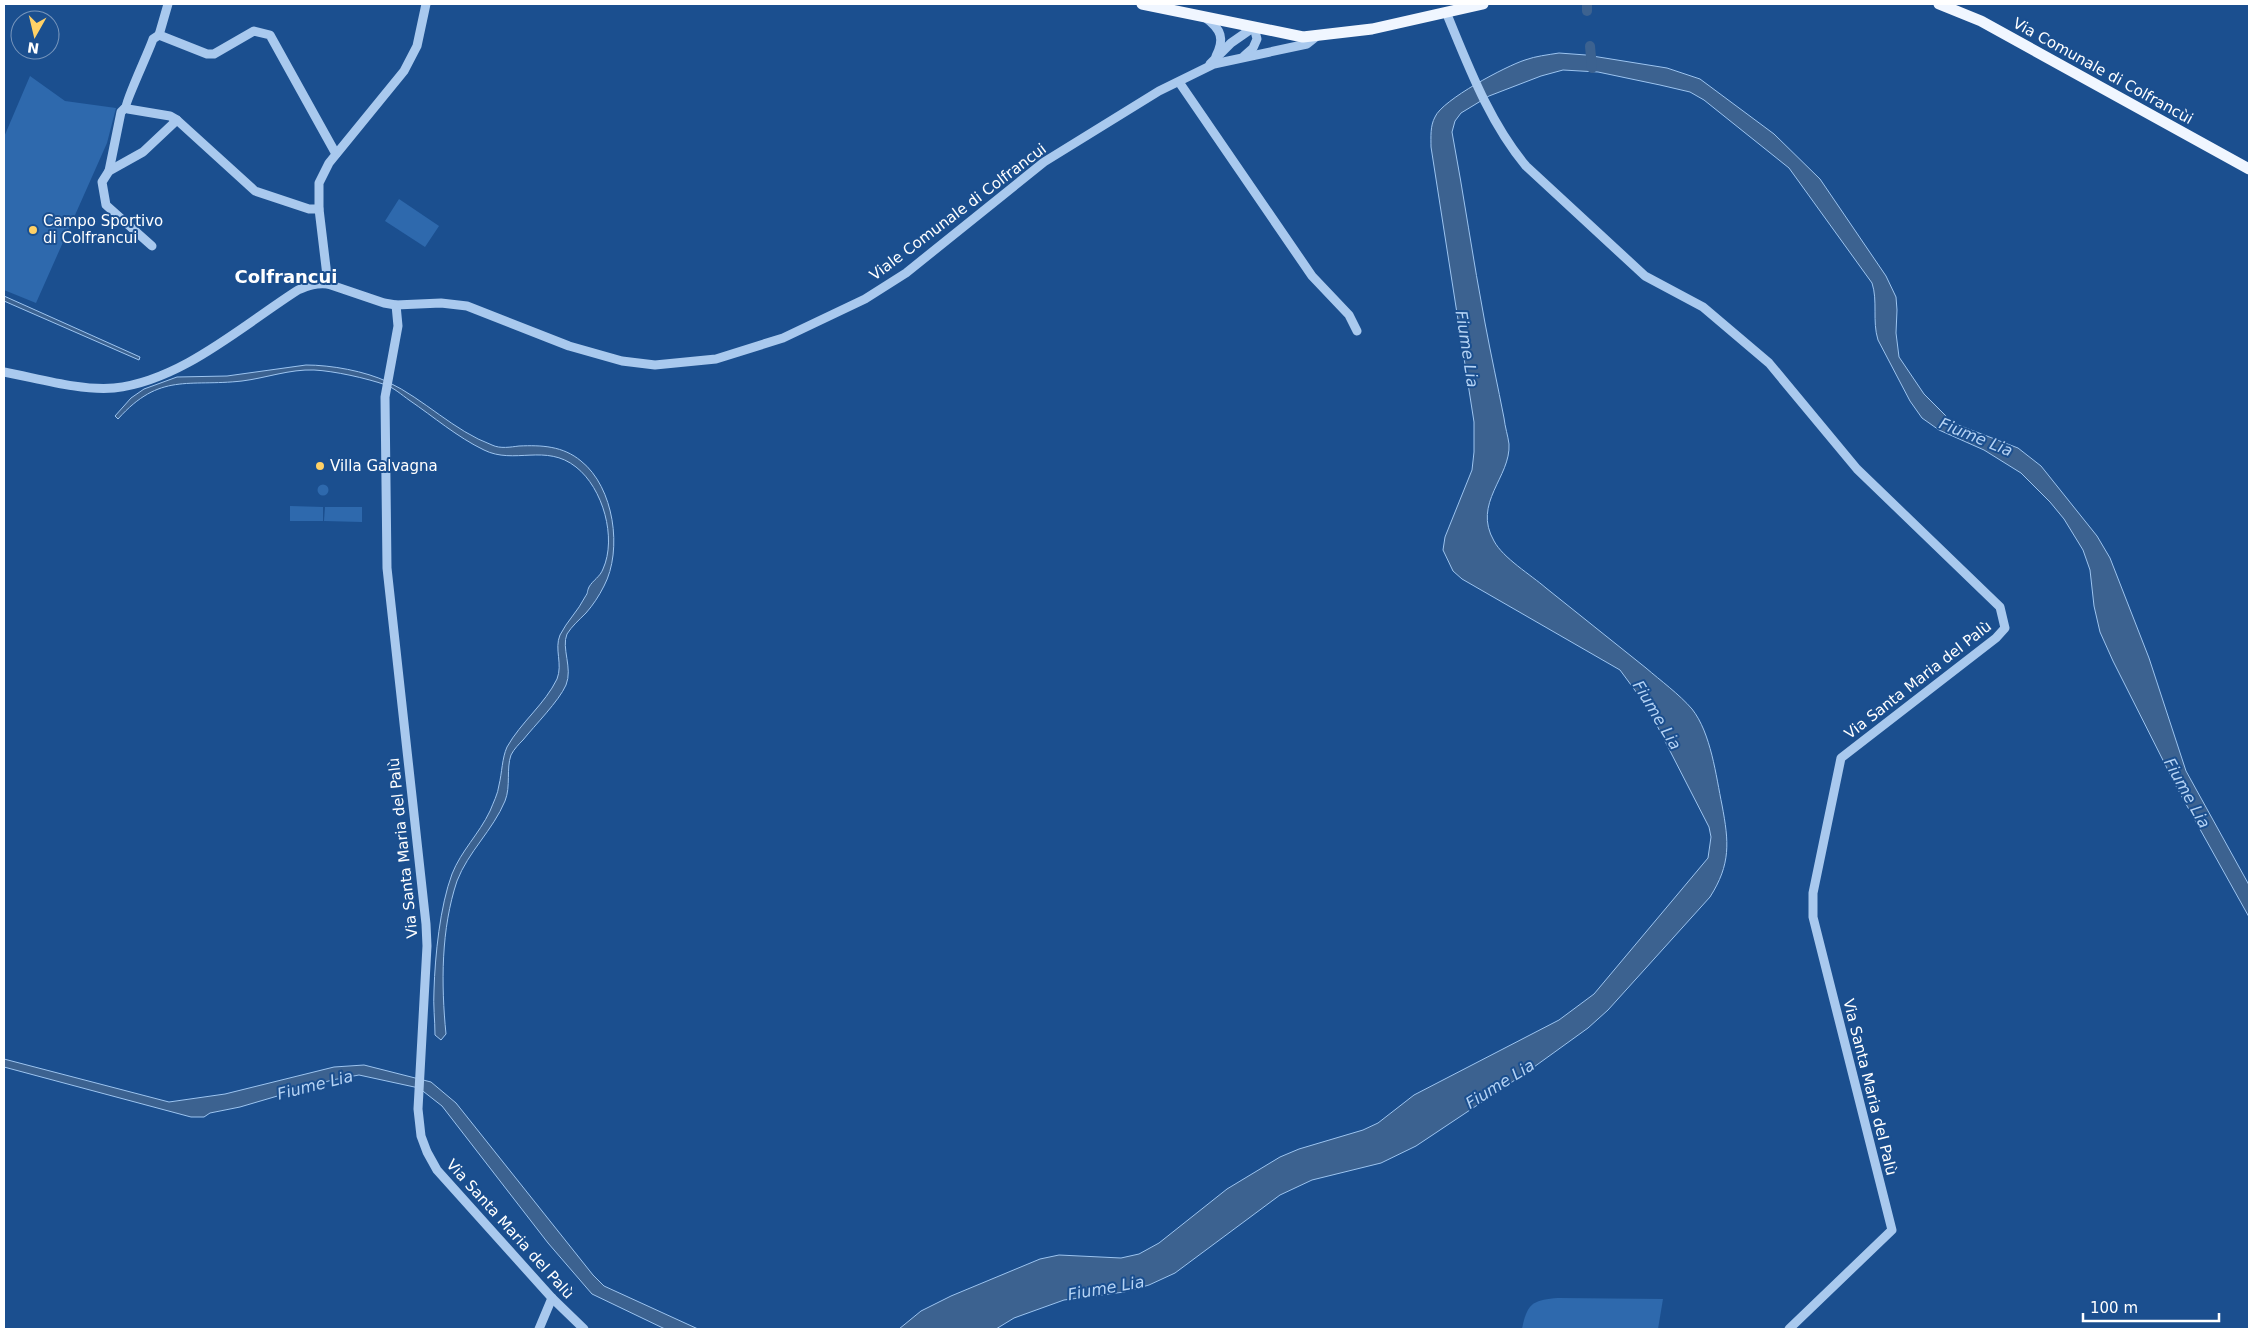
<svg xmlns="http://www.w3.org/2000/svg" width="2253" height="1333" viewBox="0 0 2253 1333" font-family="'DejaVu Sans',sans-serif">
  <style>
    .green { fill: #2e69ad }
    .water { fill: #3c6290; stroke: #9cc4f0 }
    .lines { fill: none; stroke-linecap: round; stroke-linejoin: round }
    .canal { stroke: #3c6290; stroke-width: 10 }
    .minor { stroke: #a9c9ee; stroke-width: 9 }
    .major { stroke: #f0f6ff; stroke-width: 11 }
    .poi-dot { fill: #ffd166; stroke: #1b4f8f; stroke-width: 2 }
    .labels { text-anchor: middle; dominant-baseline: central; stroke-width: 4; stroke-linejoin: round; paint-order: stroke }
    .street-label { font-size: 15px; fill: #fff; stroke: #1b4f8f }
    .poi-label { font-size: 15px; fill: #fff; stroke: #1b4f8f; text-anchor: start }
    .water-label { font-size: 16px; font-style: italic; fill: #b5d3f5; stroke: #1b4f8f }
    .quarter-label { font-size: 18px; font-weight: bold; fill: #fff; stroke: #1b4f8f }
  </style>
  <rect width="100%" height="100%" fill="#1b4f8f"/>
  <g class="green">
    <polygon points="30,76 65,101 116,108 107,143 36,303 4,290 4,137"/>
    <polygon points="399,199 439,226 425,247 385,221"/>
    <circle cx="323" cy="490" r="5.5"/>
    <polygon points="290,506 323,507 323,521 290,521"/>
    <polygon points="325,507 362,507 362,522 324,521"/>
    <path d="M1558,1298L1663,1299L1658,1329H1522C1527,1304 1532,1300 1558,1298Z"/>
  </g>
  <g class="water">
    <path d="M1559,53L1586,55L1667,68L1700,79L1774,134L1820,179L1886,276L1896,297L1897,310L1896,333L1899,357L1924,394L1953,423L2018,448L2041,466L2097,536L2110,558L2149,658L2186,771L2249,885V917L2177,788L2113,661L2100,632L2094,606L2090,570L2083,550L2064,519L2050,502L2021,473L1984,450L1939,430L1922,418L1910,401L1878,340C1872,321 1878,301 1872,283L1789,168L1704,100L1690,92L1660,85L1598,72L1563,70L1541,76L1489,96L1461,113L1455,121L1452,132C1464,196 1473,260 1485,323C1491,355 1498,387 1504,418C1505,427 1508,436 1509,444C1511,477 1472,503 1494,541C1503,558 1531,575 1546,588C1579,615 1613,641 1646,668C1661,681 1679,694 1692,709C1711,733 1716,776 1722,805C1729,842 1731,864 1710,897L1608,1010L1588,1028L1527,1072L1416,1146L1381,1163L1312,1180L1280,1195L1175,1273L1149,1285L1124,1292L1064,1300L1014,1318L996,1329H899L921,1311L951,1296L1040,1259L1059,1255L1121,1258L1139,1254L1159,1243L1227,1189L1280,1157L1299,1149L1363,1130L1378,1123L1414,1095L1559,1020L1594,994L1708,858L1711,837L1709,827L1648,708L1620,670L1462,579L1453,571L1443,550L1445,537L1472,470L1474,452V422L1431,147C1431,137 1430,126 1435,117C1442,100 1506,66 1525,60C1536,56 1547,55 1559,53Z"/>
    <polygon points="4,296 140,357 139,360 4,301"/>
    <path d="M306,365C331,365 365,371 388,382C424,399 454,431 492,445C500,449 511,447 519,446C542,445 563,446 581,461C614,487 623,550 604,586C599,596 593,605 586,613C579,620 572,626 567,634C561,648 573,668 566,685C559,701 535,725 523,740C519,744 514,749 511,755C506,769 511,786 505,801C493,830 468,852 457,881C441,929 441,984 446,1034L441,1040L435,1035C435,1020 433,1005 434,990C435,956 440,906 452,874C461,851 479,834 490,811C493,803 498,794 499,785C502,773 502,758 507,747C521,722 545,704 557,679C563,664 554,649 560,635C567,621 578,611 585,597C589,591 586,594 589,587C593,580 600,577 603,569C617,538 603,488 576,467C546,443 514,465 484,450C457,437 434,417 409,400C402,395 394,388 386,385C366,378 334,371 314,370C290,369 266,378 242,381C188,387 160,372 118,419L115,416L131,398L144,389L177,377L227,376Z"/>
    <polygon points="4,1059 169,1102 225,1094 334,1067 364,1065 431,1082 456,1103 593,1275 604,1286 698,1329 665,1329 592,1294 548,1243 442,1106 419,1088 359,1075 332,1080 240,1107 210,1113 204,1117 191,1117 4,1067"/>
  </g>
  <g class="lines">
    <g class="canal">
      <polyline points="1587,4 1587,11"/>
      <polyline points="1590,46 1592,68"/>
    </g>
    <g class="minor">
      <path d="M1446,12C1468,65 1489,122 1526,166L1645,276L1703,307L1769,363L1857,469L2000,607L2005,628L1996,638L1841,758L1813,893V917L1892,1230L1789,1329"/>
      <path d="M1206,18C1221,29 1225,39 1216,56"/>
      <polyline points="159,35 207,54 214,54 254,31 270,35 336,154"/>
      <polyline points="159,35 168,4"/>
      <polyline points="1210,64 1231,43 1254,27 1257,39 1253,48 1244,56"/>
      <polyline points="1179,82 1312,276 1349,315 1357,331"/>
      <polyline points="126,107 128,109 170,116 177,120 255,191 309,209 319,209"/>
      <path d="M109,171L121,112L126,107C125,102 150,49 153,39L159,35"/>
      <polyline points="152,246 106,205 102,182 109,171 143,152 177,120"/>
      <polyline points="328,284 319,209 319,183 329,163 404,71 417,46 426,4"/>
      <polyline points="396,305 398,326 385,397 387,568 426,924 427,946 418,1109 421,1136 427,1152 437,1170 552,1298 584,1329"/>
      <path d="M4,372C37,378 80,391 114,388C181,381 243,325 298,290C309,285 316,283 328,284L384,303L396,305L441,303L467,306L569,346L622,361L655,365L716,359L783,338L865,299L906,273L1044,162L1159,91L1214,64L1307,44L1317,36"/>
      <polyline points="539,1329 552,1298"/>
    </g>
    <g class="major">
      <polyline points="1142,4 1303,37 1372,29 1483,4"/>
      <polyline points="1939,4 1981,21 2249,169"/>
    </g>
  </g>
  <g class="poi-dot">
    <circle cx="33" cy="230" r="5"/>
    <circle cx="320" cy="466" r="5"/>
  </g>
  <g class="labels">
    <g class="street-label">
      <text transform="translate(2103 71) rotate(29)">Via Comunale di Colfrancùi</text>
      <text transform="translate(958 212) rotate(-37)">Viale Comunale di Colfrancui</text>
      <text transform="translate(1918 680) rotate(-38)">Via Santa Maria del Palù</text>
      <text transform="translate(403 848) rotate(-96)">Via Santa Maria del Palù</text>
      <text transform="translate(1870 1087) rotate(76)">Via Santa Maria del Palù</text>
      <text transform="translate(510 1229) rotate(48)">Via Santa Maria del Palù</text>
    </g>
    <g class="poi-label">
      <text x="43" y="221">Campo Sportivo<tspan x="43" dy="17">di Colfrancui</tspan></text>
      <text x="330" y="466">Villa Galvagna</text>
    </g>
    <g class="water-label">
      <text transform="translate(1467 349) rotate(81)">Fiume Lia</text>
      <text transform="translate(1976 437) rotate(22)">Fiume Lia</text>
      <text transform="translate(1657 715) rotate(59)">Fiume Lia</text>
      <text transform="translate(2187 793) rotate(61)">Fiume Lia</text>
      <text transform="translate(1500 1084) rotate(-32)">Fiume Lia</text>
      <text transform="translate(315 1085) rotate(-14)">Fiume Lia</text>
      <text transform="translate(1106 1288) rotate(-10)">Fiume Lia</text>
    </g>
    <g class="quarter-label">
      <text x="286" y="276">Colfrancui</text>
    </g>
  </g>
  <rect width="2253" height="1333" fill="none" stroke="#ffffff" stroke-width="10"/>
  <g transform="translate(35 35) rotate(188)"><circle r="24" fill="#1b4f8f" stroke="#7695bc"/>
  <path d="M0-4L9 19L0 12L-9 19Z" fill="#ffd166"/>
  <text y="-8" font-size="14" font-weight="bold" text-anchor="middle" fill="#ffffff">N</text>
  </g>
  <path d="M2083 1313v8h136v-8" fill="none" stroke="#ffffff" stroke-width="2.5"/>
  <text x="2090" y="1313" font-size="15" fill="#ffffff" stroke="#1b4f8f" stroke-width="4" paint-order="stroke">100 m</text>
</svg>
